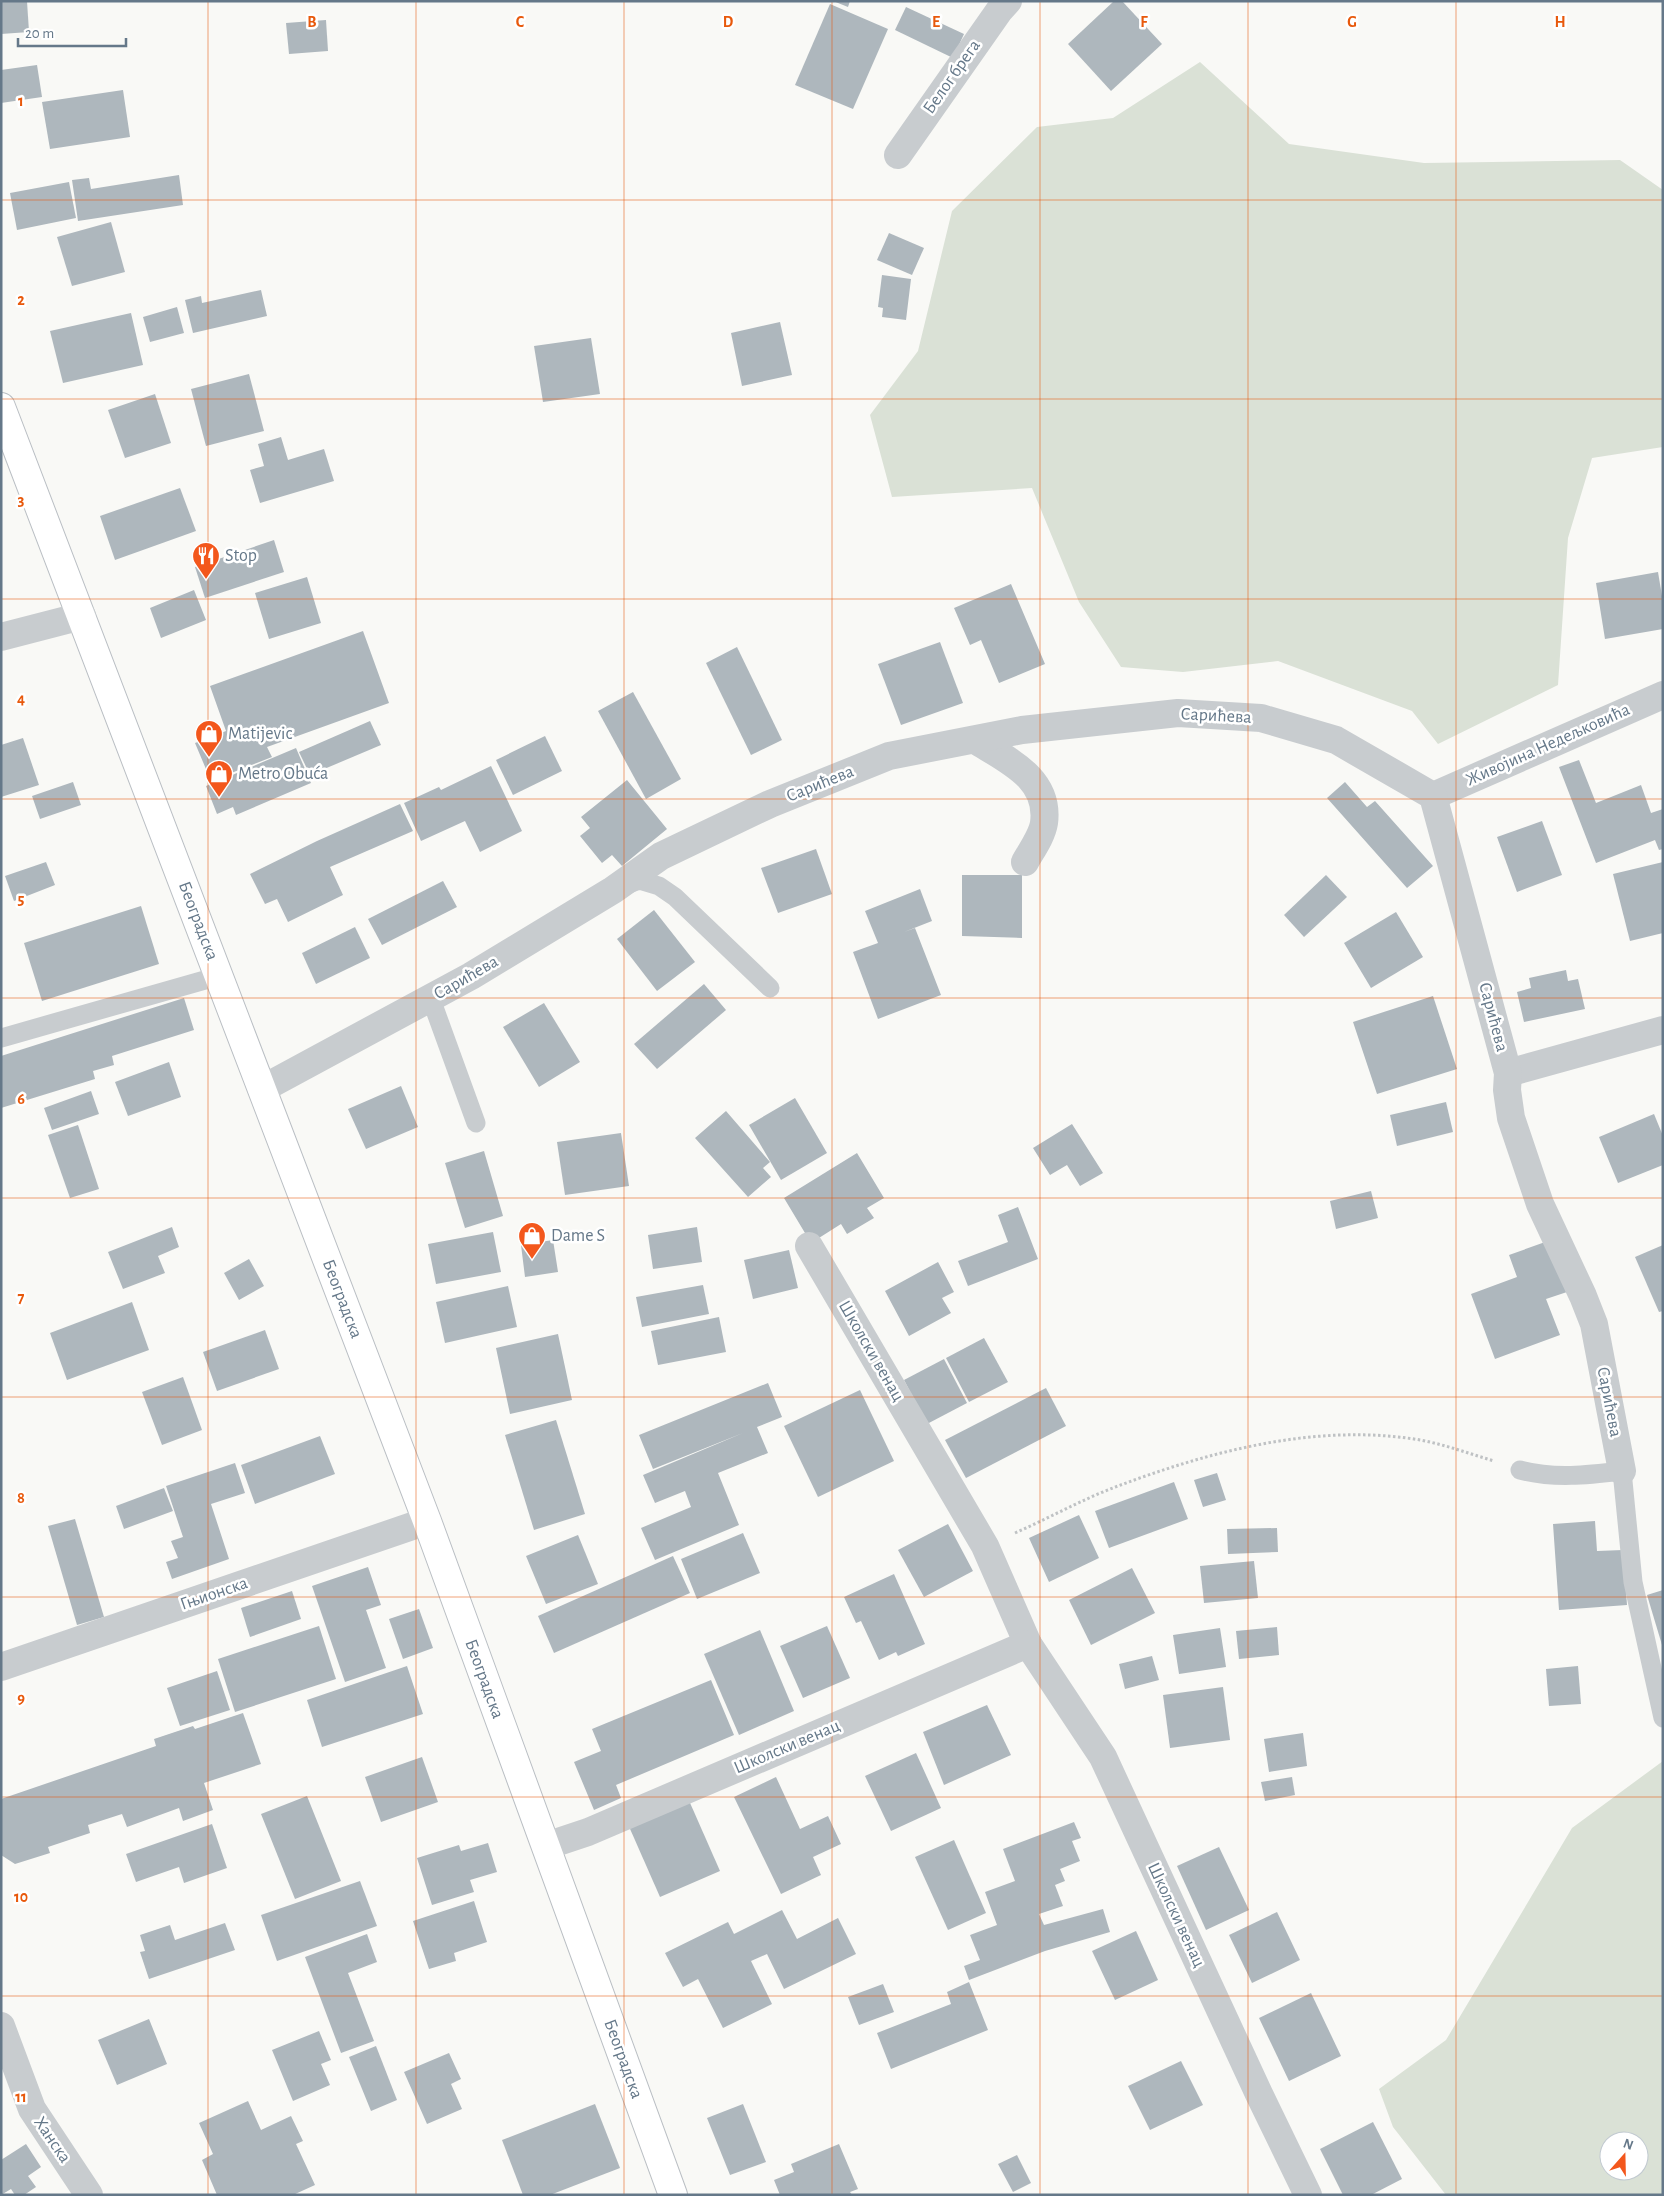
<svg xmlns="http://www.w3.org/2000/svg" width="1664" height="2196" viewBox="0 0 1664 2196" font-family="'Alegreya Sans',sans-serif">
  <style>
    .green { fill: #dae1d6; fill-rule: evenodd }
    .building { fill: #aeb7bd }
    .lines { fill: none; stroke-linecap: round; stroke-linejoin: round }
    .secondary-casing { stroke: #babfc4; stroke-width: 30 }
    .path { stroke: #bfc2c4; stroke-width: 3; stroke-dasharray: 2.5 2.5; stroke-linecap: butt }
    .service { stroke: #c8cccf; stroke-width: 19 }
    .minor { stroke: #c8cccf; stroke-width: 28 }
    .secondary { stroke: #fff; stroke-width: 28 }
    .grid { fill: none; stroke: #e8590c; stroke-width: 1; stroke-opacity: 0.55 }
    .labels { text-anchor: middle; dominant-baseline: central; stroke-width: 5; stroke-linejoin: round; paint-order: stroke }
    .street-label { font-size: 18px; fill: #657889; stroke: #fff }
    .poi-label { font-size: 18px; fill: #657889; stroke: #fff; text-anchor: start }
    .grid-label { font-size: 16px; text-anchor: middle; font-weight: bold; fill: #e8590c; stroke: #fff; stroke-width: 5; stroke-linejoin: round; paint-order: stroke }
  </style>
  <rect width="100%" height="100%" fill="#f9f9f6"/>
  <g class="green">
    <polygon points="1200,62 1289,144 1424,163 1620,160 1663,190 1663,447 1592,458 1568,538 1558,685 1438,744 1412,711 1278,661 1183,672 1121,667 1079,602 1032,488 892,497 870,415 918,351 952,211 1037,127 1113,118"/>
    <path d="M1663,1761V2195H1446L1393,2127L1379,2089L1446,2040L1572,1828ZM1609,2141H1639V2171H1609Z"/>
  </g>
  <g class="building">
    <polygon points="1,1 27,1 29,32 1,34"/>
    <polygon points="833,1 850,1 848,7"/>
    <polygon points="1114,1 1122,1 1162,44 1111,91 1068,44"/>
    <polygon points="830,4 888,29 853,109 795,85"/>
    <polygon points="906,7 964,34 953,58 895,30"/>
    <polygon points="326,20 328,51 289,54 286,23"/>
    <polygon points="37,65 42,97 1,103 1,70"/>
    <polygon points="123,90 130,137 50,149 42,102"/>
    <polygon points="179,175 183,205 78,221 72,180 89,178 91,189"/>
    <polygon points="69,182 76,218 17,230 10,193"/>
    <polygon points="111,222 125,272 72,286 57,237"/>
    <polygon points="889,233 924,248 912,275 877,260"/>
    <polygon points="882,275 911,279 906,320 882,317 883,308 878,307"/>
    <polygon points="261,290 267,316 193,333 185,300 201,296 202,303"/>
    <polygon points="177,307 184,333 150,342 143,317"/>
    <polygon points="131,313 143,365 63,383 50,331"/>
    <polygon points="780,322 792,375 742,386 731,333"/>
    <polygon points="591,338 600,394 543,402 534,346"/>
    <polygon points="249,374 264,431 206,446 191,389"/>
    <polygon points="155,394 171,443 125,458 108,410"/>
    <polygon points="281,437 288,460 324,449 334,481 260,503 250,470 264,466 258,444"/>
    <polygon points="180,488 196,531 115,560 100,516"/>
    <polygon points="274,540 284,572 205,598 195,567"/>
    <polygon points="1658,572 1663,602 1663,629 1605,639 1596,583"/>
    <polygon points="307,577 321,623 269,639 255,593"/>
    <polygon points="1011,584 1045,664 999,683 981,640 970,645 954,608"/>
    <polygon points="194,590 206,620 161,638 150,608"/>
    <polygon points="363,631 389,703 267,747 272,757 211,781 195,743 226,731 210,686"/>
    <polygon points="940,642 963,703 901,725 878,664"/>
    <polygon points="737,647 782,740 751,755 706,663"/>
    <polygon points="633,692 681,779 646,799 598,711"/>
    <polygon points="370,721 381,745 310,775 299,752"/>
    <polygon points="545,736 562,771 513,795 496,760"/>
    <polygon points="23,738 39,785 1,797 1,745"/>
    <polygon points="296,748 311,783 236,815 233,807 217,814 206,786"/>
    <polygon points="1579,760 1596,803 1641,785 1651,813 1663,809 1663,849 1659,850 1655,840 1596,863 1559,767"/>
    <polygon points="491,766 522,831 480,852 465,821 421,841 404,803 439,787 441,790"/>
    <polygon points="627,780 667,829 622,866 612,855 602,863 580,836 590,828 581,817"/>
    <polygon points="73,782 81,805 40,819 32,796"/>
    <polygon points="1345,782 1367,807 1375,801 1433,866 1407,888 1327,798"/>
    <polygon points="400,804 413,831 330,867 343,895 288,922 277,899 265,904 250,874 317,841"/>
    <polygon points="1542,821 1562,875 1517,892 1497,837"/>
    <polygon points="816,849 832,894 778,913 761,868"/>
    <polygon points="46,862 55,885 14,901 5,876"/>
    <polygon points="1663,862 1663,933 1630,941 1613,874"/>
    <polygon points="962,875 1022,875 1022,938 962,936"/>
    <polygon points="1326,875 1347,897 1304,937 1284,915"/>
    <polygon points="443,881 457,907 382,945 368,919"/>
    <polygon points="920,889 932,921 904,932 915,928 941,995 878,1019 853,952 878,943 865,911"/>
    <polygon points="141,906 159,964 42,1001 24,943"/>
    <polygon points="654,910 695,962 657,991 617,939"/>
    <polygon points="1396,912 1423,957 1371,988 1344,943"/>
    <polygon points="355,927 370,958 316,984 302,953"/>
    <polygon points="1566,970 1568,981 1578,979 1585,1009 1524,1022 1517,992 1531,988 1529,978"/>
    <polygon points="704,984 726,1010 657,1069 634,1044"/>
    <polygon points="1433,996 1457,1069 1377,1094 1353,1022"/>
    <polygon points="184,998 194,1030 112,1056 114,1065 93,1071 95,1079 1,1108 1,1056"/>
    <polygon points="544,1003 580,1062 539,1087 503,1027"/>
    <polygon points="169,1062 181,1097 128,1116 115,1082"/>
    <polygon points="401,1086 418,1127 366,1149 348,1109"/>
    <polygon points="91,1091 99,1114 52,1130 44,1108"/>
    <polygon points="795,1098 827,1153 781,1180 749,1125"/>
    <polygon points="1446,1102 1453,1132 1397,1146 1390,1115"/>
    <polygon points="726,1111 770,1162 763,1168 771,1177 748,1197 695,1138"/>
    <polygon points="1654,1114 1663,1136 1663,1165 1618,1183 1599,1137"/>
    <polygon points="1072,1124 1103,1173 1080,1186 1067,1165 1050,1175 1033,1148"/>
    <polygon points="78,1125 99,1189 70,1198 48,1135"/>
    <polygon points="621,1133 629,1186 565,1195 557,1142"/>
    <polygon points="484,1151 503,1216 465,1228 445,1163"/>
    <polygon points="857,1153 884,1198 867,1208 874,1218 847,1234 841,1224 811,1243 784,1198"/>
    <polygon points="1371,1191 1378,1218 1336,1229 1330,1201"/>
    <polygon points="1018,1207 1038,1259 968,1286 958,1261 1008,1242 998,1215"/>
    <polygon points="172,1227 179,1247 158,1256 165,1273 123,1289 108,1252"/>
    <polygon points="697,1227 702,1262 653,1269 648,1235"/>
    <polygon points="493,1232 501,1272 436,1284 428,1244"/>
    <polygon points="553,1240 558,1272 525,1277 521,1245"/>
    <polygon points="1548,1241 1567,1292 1546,1299 1560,1335 1495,1359 1471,1294 1517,1277 1509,1255"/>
    <polygon points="1663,1245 1663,1311 1659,1312 1635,1257"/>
    <polygon points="789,1250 798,1288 753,1299 744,1260"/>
    <polygon points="249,1259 264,1286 239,1300 224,1273"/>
    <polygon points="938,1262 954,1292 942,1298 951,1313 909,1336 885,1291"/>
    <polygon points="703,1285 709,1314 642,1327 636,1297"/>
    <polygon points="508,1286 517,1327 445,1343 436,1302"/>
    <polygon points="132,1302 149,1350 67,1380 50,1333"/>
    <polygon points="719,1317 726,1352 658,1365 651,1331"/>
    <polygon points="265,1330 279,1369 217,1391 203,1352"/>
    <polygon points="558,1334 572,1400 510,1414 496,1348"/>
    <polygon points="984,1338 1008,1382 969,1402 946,1358"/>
    <polygon points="944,1359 967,1403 927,1424 904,1380"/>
    <polygon points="183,1377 202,1430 162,1445 142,1392"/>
    <polygon points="768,1383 782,1417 757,1427 768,1453 718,1473 739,1525 655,1560 641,1528 691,1507 685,1491 655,1503 643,1475 743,1433 653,1469 639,1435"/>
    <polygon points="1046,1388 1066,1426 966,1478 945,1440"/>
    <polygon points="860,1390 894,1461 818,1497 784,1426"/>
    <polygon points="556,1420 585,1514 534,1530 505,1435"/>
    <polygon points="320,1436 335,1474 255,1504 241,1465"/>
    <polygon points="235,1463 245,1493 211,1504 229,1559 172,1579 166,1562 178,1558 171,1541 183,1537 166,1486"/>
    <polygon points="1217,1473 1226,1500 1203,1507 1194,1480"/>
    <polygon points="1174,1482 1188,1519 1109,1548 1095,1511"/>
    <polygon points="164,1488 173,1511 124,1529 116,1506"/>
    <polygon points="1079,1515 1099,1558 1049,1582 1029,1538"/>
    <polygon points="75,1519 104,1617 77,1625 48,1526"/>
    <polygon points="1595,1521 1597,1551 1623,1550 1627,1605 1559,1610 1553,1524"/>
    <polygon points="948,1524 973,1571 924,1597 898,1550"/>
    <polygon points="1277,1528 1278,1552 1228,1554 1227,1529"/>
    <polygon points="743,1533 760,1573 697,1599 681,1559"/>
    <polygon points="578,1535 598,1584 546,1604 526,1556"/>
    <polygon points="673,1556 690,1593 554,1653 538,1616"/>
    <polygon points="1254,1561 1258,1598 1204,1603 1200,1566"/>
    <polygon points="368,1567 381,1605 366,1610 386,1668 345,1682 312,1586"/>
    <polygon points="1132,1568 1155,1613 1091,1645 1069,1600"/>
    <polygon points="894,1574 925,1644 898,1656 896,1652 879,1660 861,1621 856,1623 844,1597"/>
    <polygon points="1663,1590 1663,1645 1662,1645 1647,1595"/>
    <polygon points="292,1591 301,1619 250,1637 241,1608"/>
    <polygon points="419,1609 433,1648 403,1659 389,1619"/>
    <polygon points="319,1626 336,1679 235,1712 218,1659"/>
    <polygon points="827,1626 850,1678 803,1698 780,1646"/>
    <polygon points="1277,1627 1279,1655 1239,1659 1236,1631"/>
    <polygon points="1220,1628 1226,1667 1179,1674 1173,1635"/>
    <polygon points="760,1630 794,1711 739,1735 704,1654"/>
    <polygon points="1152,1656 1159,1680 1125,1689 1119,1664"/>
    <polygon points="407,1666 423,1714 322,1747 307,1700"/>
    <polygon points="1578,1666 1581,1704 1549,1706 1546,1669"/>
    <polygon points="217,1671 230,1710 180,1726 167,1688"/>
    <polygon points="711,1680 734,1735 616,1785 621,1798 594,1810 574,1762 601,1751 592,1729"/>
    <polygon points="1223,1687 1230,1740 1170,1748 1163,1695"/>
    <polygon points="987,1705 1011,1755 944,1785 923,1732"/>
    <polygon points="243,1713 261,1764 204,1783 213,1810 183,1821 179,1808 127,1827 122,1814 88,1825 90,1833 48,1847 50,1853 15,1864 1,1855 1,1799 156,1746 154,1739 193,1726 195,1729"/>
    <polygon points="1303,1733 1307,1766 1269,1772 1264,1739"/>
    <polygon points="916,1753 941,1808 891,1831 865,1776"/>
    <polygon points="422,1757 438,1802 381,1822 365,1777"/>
    <polygon points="776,1777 800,1829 828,1816 841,1844 813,1857 821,1875 781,1894 734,1797"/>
    <polygon points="1292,1777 1295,1795 1265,1801 1261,1782"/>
    <polygon points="307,1796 341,1881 295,1899 261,1814"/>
    <polygon points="687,1796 720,1871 660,1897 627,1822"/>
    <polygon points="1074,1822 1081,1838 1072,1841 1080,1861 1060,1869 1065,1881 1055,1885 1063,1906 1039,1914 1044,1925 1103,1909 1110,1932 1045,1951 969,1980 964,1966 980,1960 970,1935 997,1925 985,1892 1015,1881 1003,1849"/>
    <polygon points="212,1824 227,1868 184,1883 179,1867 136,1882 126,1854"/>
    <polygon points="954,1840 986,1913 948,1930 915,1857"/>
    <polygon points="488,1843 497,1872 470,1880 474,1892 432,1905 417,1858 459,1845 461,1851"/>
    <polygon points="1219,1847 1249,1910 1206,1930 1177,1866"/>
    <polygon points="360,1881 377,1926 277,1961 261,1915"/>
    <polygon points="474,1901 487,1942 454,1953 456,1961 429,1969 413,1921"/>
    <polygon points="782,1910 797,1939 838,1918 856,1954 784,1989 767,1954 751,1961 772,2004 723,2028 698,1979 683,1987 665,1953 728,1922 734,1934"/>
    <polygon points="1277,1912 1300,1960 1252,1983 1229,1935"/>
    <polygon points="225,1923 235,1950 149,1979 140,1952 145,1951 140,1935 170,1925 175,1940"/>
    <polygon points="1136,1931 1158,1980 1115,2000 1092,1951"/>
    <polygon points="367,1934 377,1962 348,1973 374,2041 341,2053 305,1957"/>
    <polygon points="969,1982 988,2030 891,2069 877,2033 951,2004 947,1992"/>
    <polygon points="883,1984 894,2012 859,2025 848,1997"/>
    <polygon points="1311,1993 1341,2056 1289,2081 1259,2018"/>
    <polygon points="149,2019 167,2064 117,2085 98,2040"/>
    <polygon points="319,2031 331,2060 321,2064 330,2085 293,2101 272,2050"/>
    <polygon points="376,2046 397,2100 371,2111 349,2057"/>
    <polygon points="449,2053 461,2079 451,2084 462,2109 427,2124 404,2072"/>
    <polygon points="1181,2061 1203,2105 1150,2130 1128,2086"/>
    <polygon points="248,2101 261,2130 291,2116 303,2141 296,2144 315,2185 293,2195 217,2195 202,2160 213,2154 199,2123"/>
    <polygon points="595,2104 620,2168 550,2195 523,2195 502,2140"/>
    <polygon points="743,2104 766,2162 730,2175 707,2118"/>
    <polygon points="1373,2122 1402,2179 1371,2195 1343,2195 1320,2149"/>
    <polygon points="26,2144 41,2167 28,2176 36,2187 24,2195 15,2195 11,2189 1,2195 1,2160"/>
    <polygon points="839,2144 858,2189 850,2192 852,2195 780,2195 774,2180 794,2172 791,2164"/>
    <polygon points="1017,2155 1031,2183 1013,2192 998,2164"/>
  </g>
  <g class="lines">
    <defs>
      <polyline id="secondary" points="1,407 427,1521 673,2195"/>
    </defs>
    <use href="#secondary" class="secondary-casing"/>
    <path class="path" d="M1015,1533C1049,1518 1083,1499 1118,1486C1211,1451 1314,1424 1414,1439C1441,1443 1467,1453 1494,1461"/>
    <g class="service">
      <polyline points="623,886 639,880 659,886 675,897 770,988"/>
      <polyline points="431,999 476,1123"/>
      <polyline points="1,1038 219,976"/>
      <path d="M1520,1470C1554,1479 1588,1475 1622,1471L1633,1582L1663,1718"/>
    </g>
    <g class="minor">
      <polyline points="898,155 999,11 1008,1"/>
      <polyline points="1,637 82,616"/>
      <path d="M975,740C1007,760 1050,778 1044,823C1042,836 1031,851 1025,862"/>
      <polyline points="1433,796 1663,695"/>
      <polyline points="1508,1073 1663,1030"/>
      <polyline points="262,1089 471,976 613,890 661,856 770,804 889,756 1022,730 1178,713 1261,718 1336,740 1433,796 1508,1073 1507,1090 1511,1118 1540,1204 1583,1296 1594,1324 1622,1471"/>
      <polyline points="809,1246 985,1546 1028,1644"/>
      <polyline points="1,1667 427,1521"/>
      <polyline points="546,1846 588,1832 1028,1644 1103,1757 1259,2094 1308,2195"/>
      <polyline points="1,2026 32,2109 89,2195"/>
    </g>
    <use href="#secondary" class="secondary"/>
  </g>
  <path class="grid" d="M208,1V2195M416,1V2195M624,1V2195M832,1V2195M1040,1V2195M1248,1V2195M1456,1V2195M1,200H1663M1,399H1663M1,599H1663M1,799H1663M1,998H1663M1,1198H1663M1,1397H1663M1,1597H1663M1,1797H1663M1,1996H1663"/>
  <defs>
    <symbol id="restaurant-pin" viewBox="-11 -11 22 30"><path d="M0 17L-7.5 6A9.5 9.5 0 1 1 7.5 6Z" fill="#f3571c" stroke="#fff"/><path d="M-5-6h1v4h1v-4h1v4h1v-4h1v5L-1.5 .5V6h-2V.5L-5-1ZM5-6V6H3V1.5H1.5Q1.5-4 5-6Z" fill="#fff"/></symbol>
    <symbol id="shop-pin" viewBox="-11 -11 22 30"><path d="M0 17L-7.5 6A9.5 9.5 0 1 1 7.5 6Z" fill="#f3571c" stroke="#fff"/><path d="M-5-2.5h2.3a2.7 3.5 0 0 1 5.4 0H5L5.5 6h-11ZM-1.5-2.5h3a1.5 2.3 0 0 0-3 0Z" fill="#fff"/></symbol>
  </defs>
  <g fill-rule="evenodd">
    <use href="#restaurant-pin" x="190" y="540" width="32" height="43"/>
    <use href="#shop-pin" x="193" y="718" width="32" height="43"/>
    <use href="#shop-pin" x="203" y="758" width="32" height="43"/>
    <use href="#shop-pin" x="516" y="1220" width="32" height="43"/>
  </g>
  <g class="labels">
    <g class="street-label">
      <text transform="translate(952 77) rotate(-55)">Белог брега</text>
      <text transform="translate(1216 716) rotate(3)">Сарићева</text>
      <text transform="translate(1548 745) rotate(-24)">Живојина Недељковића</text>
      <text transform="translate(820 784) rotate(-22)">Сарићева</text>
      <text transform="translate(198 921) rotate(69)">Београдска</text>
      <text transform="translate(466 978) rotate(-30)">Сарићева</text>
      <text transform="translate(1493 1017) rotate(75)">Сарићева</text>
      <text transform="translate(342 1299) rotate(69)">Београдска</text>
      <text transform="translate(871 1351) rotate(60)">Школски венац</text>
      <text transform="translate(1609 1402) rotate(79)">Сарићева</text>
      <text transform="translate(214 1594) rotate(-19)">Гњионска</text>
      <text transform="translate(484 1679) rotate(70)">Београдска</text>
      <text transform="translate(787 1747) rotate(-23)">Школски венац</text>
      <text transform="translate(1176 1915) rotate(65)">Школски венац</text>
      <text transform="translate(623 2059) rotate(70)">Београдска</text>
      <text transform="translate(52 2140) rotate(56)">Ханска</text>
    </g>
    <g class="poi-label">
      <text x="225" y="556">Stop</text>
      <text x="228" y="734">Matijevic</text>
      <text x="238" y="774">Metro Obuća</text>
      <text x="551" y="1236">Dame S</text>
    </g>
  </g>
  <g class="grid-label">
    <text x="312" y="27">B</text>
    <text x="520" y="27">C</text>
    <text x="728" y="27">D</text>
    <text x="936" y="27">E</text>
    <text x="1144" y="27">F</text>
    <text x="1352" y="27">G</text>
    <text x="1560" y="27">H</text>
    <text x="21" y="106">1</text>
    <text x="21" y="305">2</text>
    <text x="21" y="505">3</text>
    <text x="21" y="704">4</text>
    <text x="21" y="904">5</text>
    <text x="21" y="1104">6</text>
    <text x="21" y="1303">7</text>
    <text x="21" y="1503">8</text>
    <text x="21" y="1703">9</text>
    <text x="21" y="1902">10</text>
    <text x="21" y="2102">11</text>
  </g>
  <rect width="1664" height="2196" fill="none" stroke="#657889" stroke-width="5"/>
  <g transform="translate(1624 2156) rotate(20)"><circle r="24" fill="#ffffff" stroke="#c1c9d0"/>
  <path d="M0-4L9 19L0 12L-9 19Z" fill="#f3571c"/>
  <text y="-8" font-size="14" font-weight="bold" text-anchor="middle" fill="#657889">N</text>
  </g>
  <path d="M18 38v8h108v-8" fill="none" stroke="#657889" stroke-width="2.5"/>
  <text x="25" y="38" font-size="15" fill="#657889" stroke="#ffffff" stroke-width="4" paint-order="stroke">20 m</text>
</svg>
